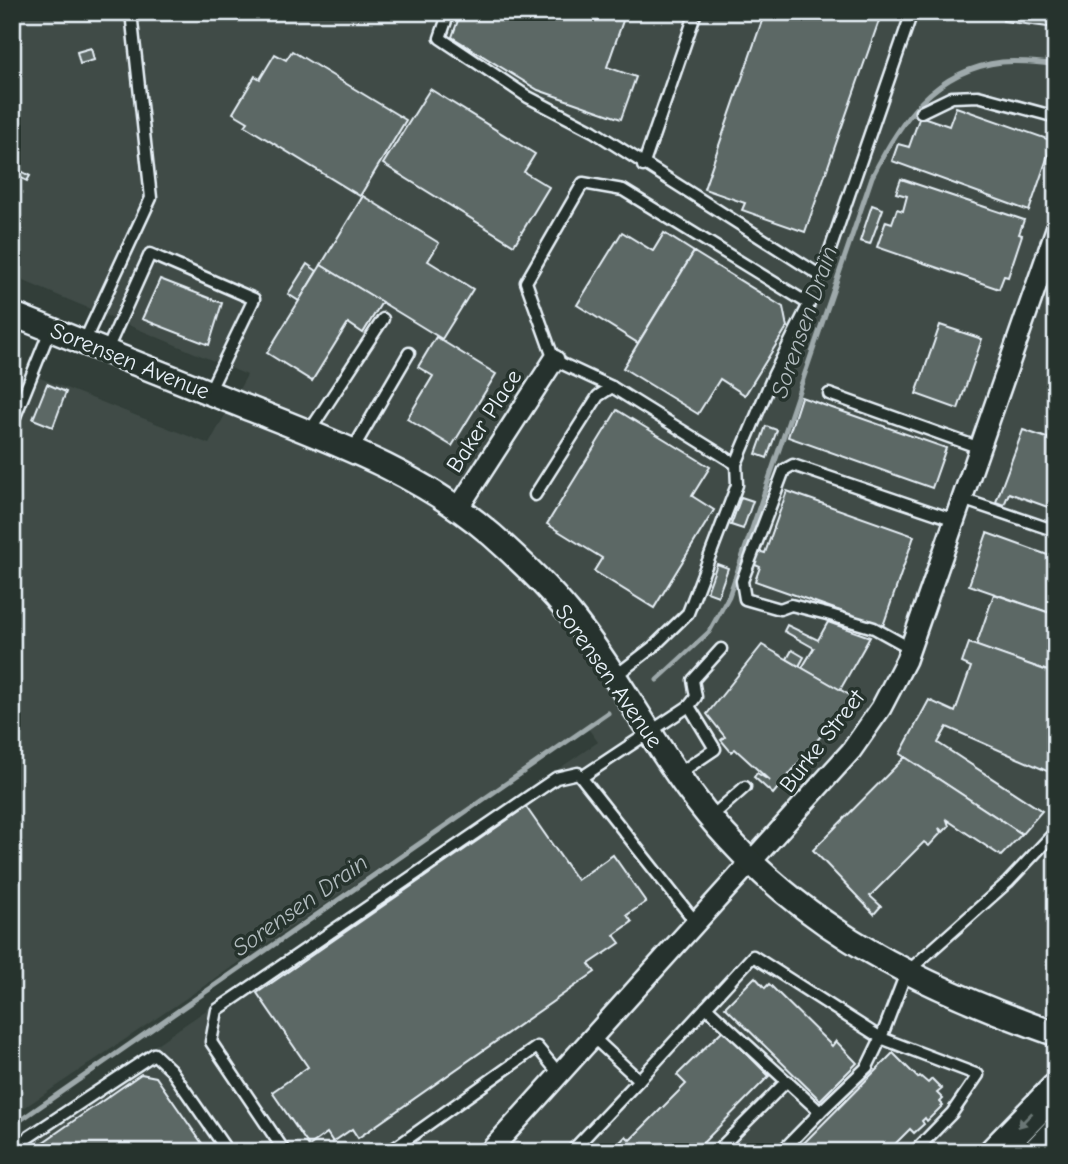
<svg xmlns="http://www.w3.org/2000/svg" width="1068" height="1164" viewBox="0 0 1068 1164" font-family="'Comic Neue',sans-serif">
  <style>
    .built { fill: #3f4b46 }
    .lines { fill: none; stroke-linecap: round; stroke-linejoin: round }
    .stream { stroke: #9ea9ab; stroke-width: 5 }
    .building { fill: #5c6865; stroke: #e8f1f8; stroke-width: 2 }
    .service-casing { stroke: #e8f1f8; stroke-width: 15 }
    .minor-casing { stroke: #e8f1f8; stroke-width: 24 }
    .tertiary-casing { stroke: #e8f1f8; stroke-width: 28 }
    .primary-casing { stroke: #e8f1f8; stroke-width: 35 }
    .service { stroke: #26332d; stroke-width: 10 }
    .minor { stroke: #26332d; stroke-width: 19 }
    .tertiary { stroke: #26332d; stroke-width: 23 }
    .primary { stroke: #26332d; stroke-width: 30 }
    .oneway { fill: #6a7674 }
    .labels { text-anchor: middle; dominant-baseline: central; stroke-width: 7; stroke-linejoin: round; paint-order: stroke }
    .street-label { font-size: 23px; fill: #e8f1f8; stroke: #26332d }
    .water-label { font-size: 24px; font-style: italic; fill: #b1bbbe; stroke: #26332d }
  </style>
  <rect width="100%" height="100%" fill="#323e39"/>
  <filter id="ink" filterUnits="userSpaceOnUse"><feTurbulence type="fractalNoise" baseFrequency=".0143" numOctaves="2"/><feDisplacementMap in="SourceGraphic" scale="14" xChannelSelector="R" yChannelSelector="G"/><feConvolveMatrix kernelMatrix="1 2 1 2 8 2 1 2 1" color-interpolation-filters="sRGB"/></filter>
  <g filter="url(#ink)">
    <polygon class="built" points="14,12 1056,12 1056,1152 12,1152 12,1143 598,742 587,727 12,1116 12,367 209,444 247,375 12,276"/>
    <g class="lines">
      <g class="stream">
        <path d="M657,680L709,632L729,596L872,177C900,121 934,70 1002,62C1019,60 1039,63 1056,64"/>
        <polyline points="12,1126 608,713"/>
      </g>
    </g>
    <g class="building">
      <polygon points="461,12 626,12 607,67 636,77 621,119 538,90 452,37"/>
      <polygon points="765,12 882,12 805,232 742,210 745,203 704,189"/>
      <polygon points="1005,12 1056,12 1056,28 1003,21"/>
      <polygon points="91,48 94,60 80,64 77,52"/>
      <polygon points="292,51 406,120 360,196 245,126 248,122 233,113 255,76 260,79 275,54 286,60"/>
      <polygon points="430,89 535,154 524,172 549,187 514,245 383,164"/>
      <polygon points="956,107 1053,141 1029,211 892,161 898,144 909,147 920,116 949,126"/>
      <polygon points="17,169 30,176 27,181 15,175"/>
      <polygon points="901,179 1024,220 1019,234 1022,235 1008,277 1004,276 999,289 877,247 886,221 892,223 897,209 903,211 907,196 896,193"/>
      <polygon points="363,196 439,243 428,261 473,289 442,339 321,265"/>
      <polygon points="872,205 883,209 870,244 860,241"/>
      <polygon points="622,232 653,251 664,233 694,252 638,343 577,305"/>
      <polygon points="694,252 783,307 787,327 745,395 720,379 698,414 623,368"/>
      <polygon points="307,264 317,271 299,301 288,294"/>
      <polygon points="321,265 382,302 363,333 348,323 312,381 267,353"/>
      <polygon points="160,279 222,303 209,345 142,319"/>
      <polygon points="940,325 982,339 958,409 916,394"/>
      <polygon points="436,337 496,374 452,446 407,419 433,376 418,367"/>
      <polygon points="47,384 66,392 53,427 33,419"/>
      <polygon points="801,397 946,448 932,488 788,437"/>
      <polygon points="617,410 710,467 692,496 714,510 654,608 594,571 602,558 547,524"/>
      <polygon points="766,426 777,430 767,458 756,454"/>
      <polygon points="1023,430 1056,441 1056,510 1009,493 1004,505 996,502"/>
      <polygon points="787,491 914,536 883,626 755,581 760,567 753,564 758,551 765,553"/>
      <polygon points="741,497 753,501 743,529 731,525"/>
      <polygon points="987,533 1056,558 1056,615 969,585"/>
      <polygon points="717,564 728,568 718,596 707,592"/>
      <polygon points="994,594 1056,615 1056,674 976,646"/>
      <polygon points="828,622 870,637 840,690 802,668 814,648 784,631 787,625 818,640"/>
      <polygon points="969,643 1056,674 1056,775 947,727 938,743 1042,811 1022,834 900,754 929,700 955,712 971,667 962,663"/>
      <polygon points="762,645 853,697 773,794 754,777 757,773 770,781 735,749 731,752 721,740 725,737 707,714"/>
      <polygon points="792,650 804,657 799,666 787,659"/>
      <polygon points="905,757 1022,834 1001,856 947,820 949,826 943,832 939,828 941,833 929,846 924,842 870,896 881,906 874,914 813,850"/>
      <polygon points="526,807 577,880 613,855 646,902 627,915 632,922 614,935 620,943 589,964 595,972 358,1138 352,1129 333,1142 327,1133 309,1146 272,1092 308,1067 257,993"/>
      <polygon points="755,977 765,988 769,984 832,1046 836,1041 857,1063 820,1100 725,1007"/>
      <polygon points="723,1030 769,1076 694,1152 617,1152 614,1148 626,1136 630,1140 686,1084 677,1075"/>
      <polygon points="893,1053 918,1078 920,1076 928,1083 932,1079 942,1089 937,1093 943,1099 940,1102 943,1105 927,1121 925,1118 922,1121 924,1124 914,1133 910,1129 887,1152 795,1152"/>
      <polygon points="141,1074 156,1077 208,1152 29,1152"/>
    </g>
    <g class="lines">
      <defs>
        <g id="service">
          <polyline points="449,12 440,38 528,97 593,131 821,276 912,12"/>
          <polyline points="921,112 952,97 978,96 1056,117"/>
          <polyline points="643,166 696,12"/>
          <polyline points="84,342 151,198 131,12"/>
          <polyline points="106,352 150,254 254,299 209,392"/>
          <polyline points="829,394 980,448"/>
          <polyline points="12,424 50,330"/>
          <polyline points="309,432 383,319"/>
          <polyline points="353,449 409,353"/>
          <polyline points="535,495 598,396 612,387"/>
          <polyline points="962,499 1056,531"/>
          <polyline points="910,648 874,628 827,614 791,605 780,609 745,599 742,581 784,470 793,465 955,520"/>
          <polyline points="614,677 653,647 688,613 737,485 736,464 612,387 554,360 526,282 583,183 623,190 809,304 774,374 736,464"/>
          <polyline points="678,774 715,749 689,706"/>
          <polyline points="582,777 689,706 696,697 693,680 721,649"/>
          <polyline points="711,817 745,787"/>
          <polyline points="706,1007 820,1112 781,1152"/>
          <polyline points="639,1080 753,956 881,1038 906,973 1008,882 1056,831"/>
          <polyline points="820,1112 867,1067 881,1038 978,1075 952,1113 914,1152"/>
          <polyline points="12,1148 154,1054 171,1070 228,1152"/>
          <polyline points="285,1152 211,1042 217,1010 556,778 578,773 697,924"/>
          <polyline points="389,1152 537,1047 561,1076"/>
          <polyline points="571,1152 639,1080 594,1038"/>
          <polyline points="716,1152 787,1081"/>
        </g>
        <g id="minor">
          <polyline points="457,510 554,360"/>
          <polyline points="489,1152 851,751 881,708 906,660 1056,229"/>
        </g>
        <path id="tertiary" d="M12,314C89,345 166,376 243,406C331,441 419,472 492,535C519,559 547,586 570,614C614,669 646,731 687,788C781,918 908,982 1056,1034"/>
        <g id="primary">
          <polyline points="995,1152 1056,1089"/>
          <polyline points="1038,1152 1056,1133"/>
        </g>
      </defs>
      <use href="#service" class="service-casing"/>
      <use href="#minor" class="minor-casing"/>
      <use href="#tertiary" class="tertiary-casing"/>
      <use href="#primary" class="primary-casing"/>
      <use href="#service" class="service"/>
      <use href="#minor" class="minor"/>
      <use href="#tertiary" class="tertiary"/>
      <use href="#primary" class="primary"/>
    </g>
    <defs><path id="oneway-solid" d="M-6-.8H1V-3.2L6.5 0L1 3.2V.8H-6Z" transform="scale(1.75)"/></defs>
    <use class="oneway" href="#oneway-solid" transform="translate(1025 1120) rotate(134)"/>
  </g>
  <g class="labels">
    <g class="street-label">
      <text transform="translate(130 361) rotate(22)">Sorensen Avenue</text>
      <text transform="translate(484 421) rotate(-57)">Baker Place</text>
      <text transform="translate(609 676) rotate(55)">Sorensen Avenue</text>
      <text transform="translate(822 741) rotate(-52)">Burke Street</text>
    </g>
    <g class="water-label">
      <text transform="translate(804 322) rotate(-71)">Sorensen Drain</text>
      <text transform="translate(300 905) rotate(-35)">Sorensen Drain</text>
    </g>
  </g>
  <rect width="1068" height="1164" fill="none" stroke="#26332d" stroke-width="42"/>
  <rect x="21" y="21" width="1026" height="1122" fill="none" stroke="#e8f1f8" stroke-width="2.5" filter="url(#ink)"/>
</svg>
